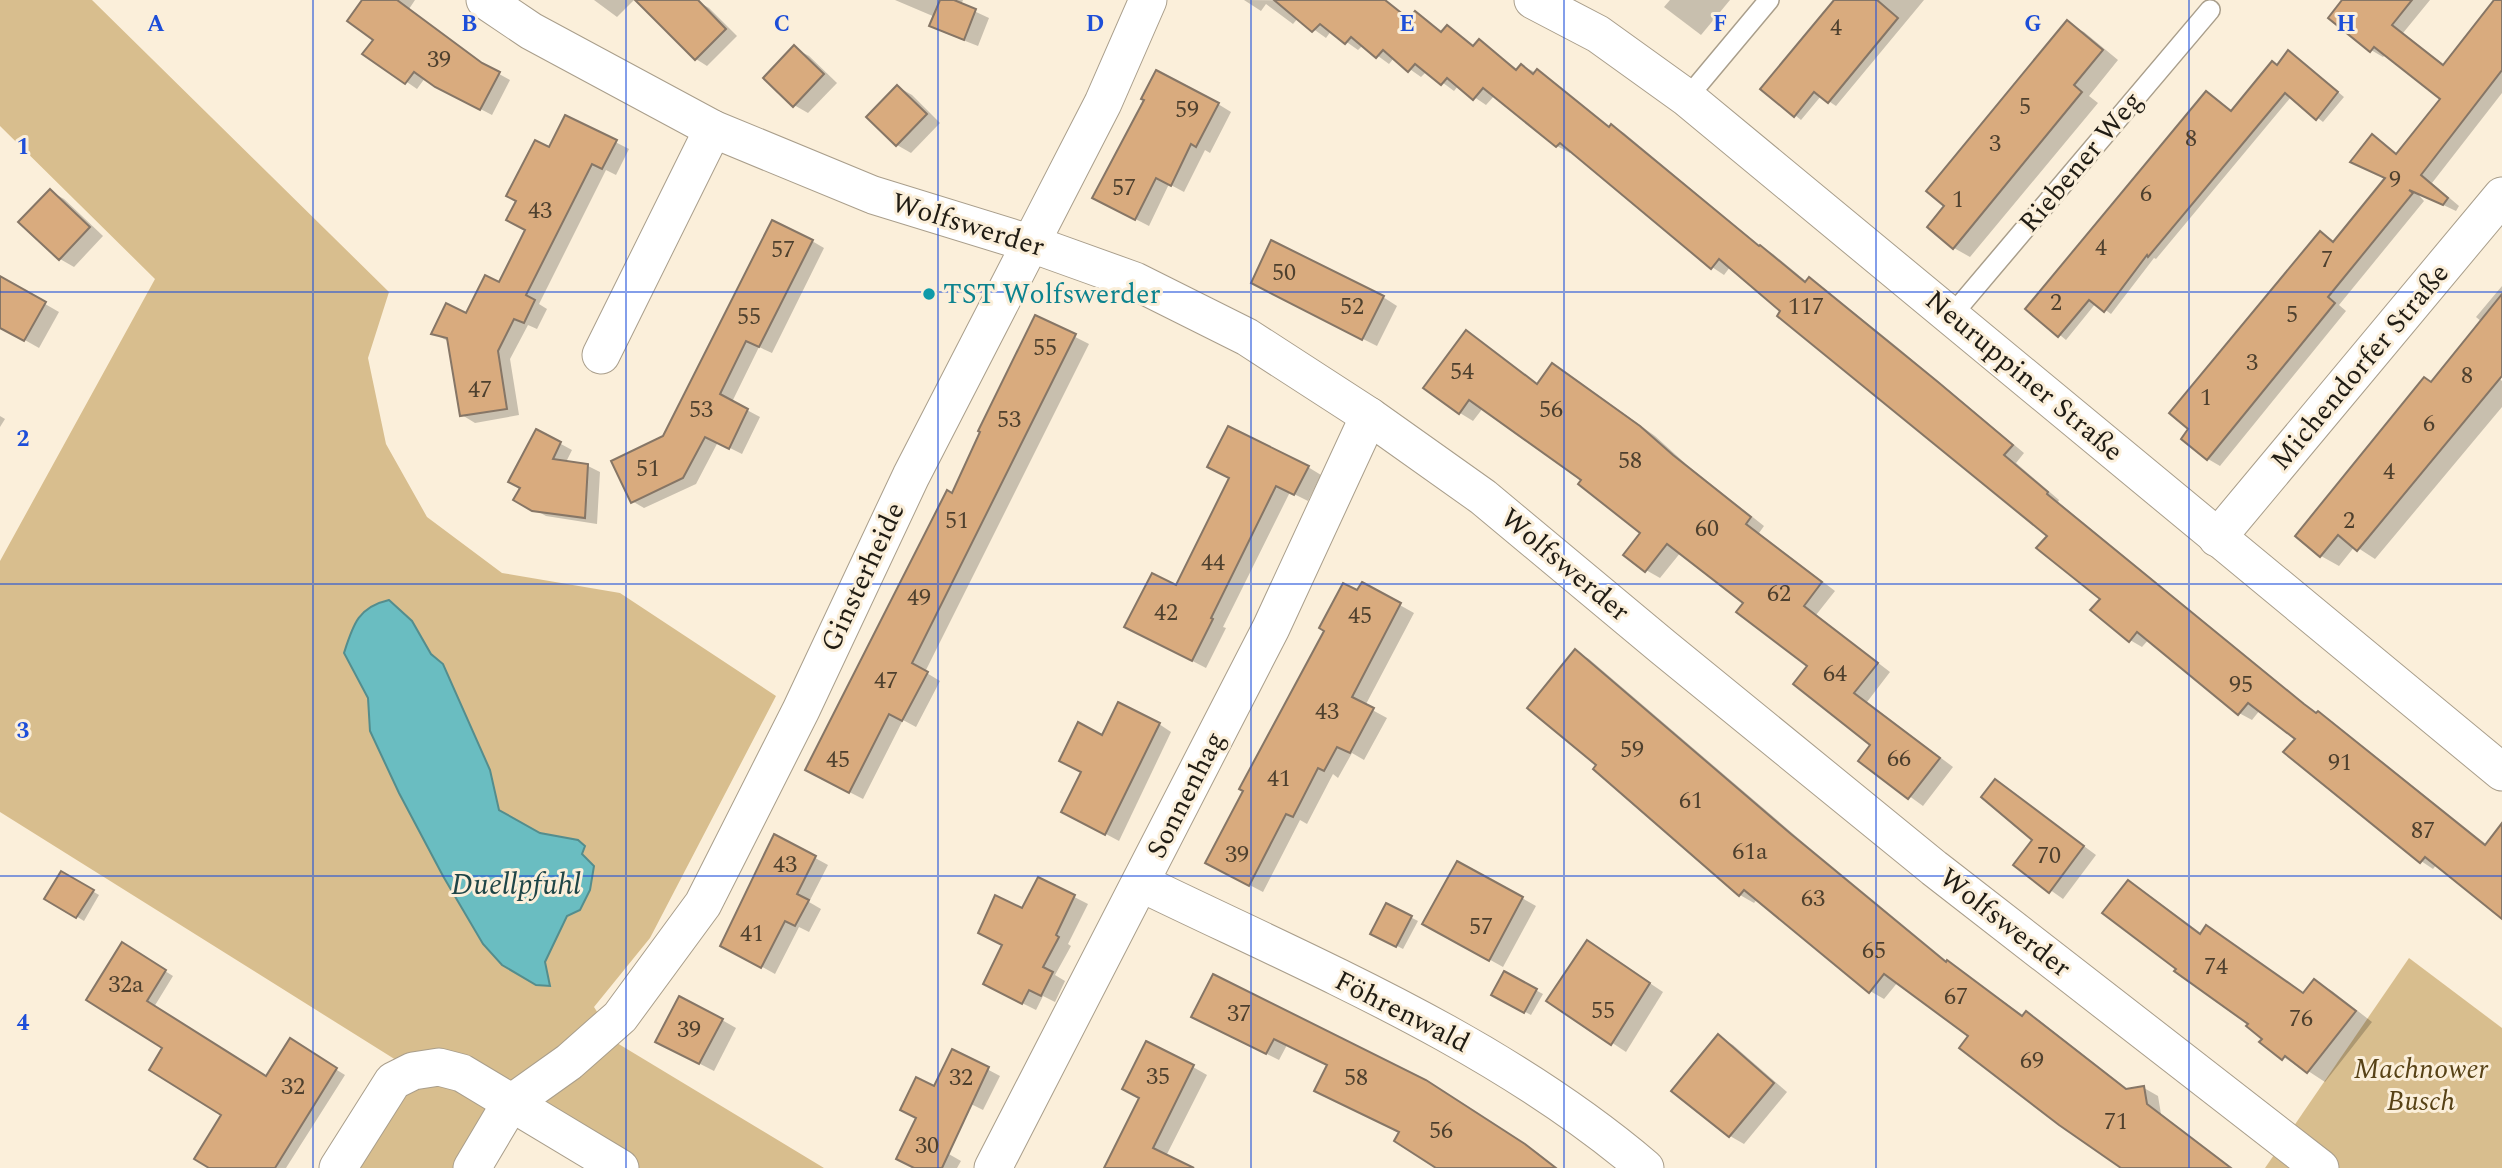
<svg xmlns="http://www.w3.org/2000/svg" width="2502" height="1168" viewBox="0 0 2502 1168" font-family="Spectral,serif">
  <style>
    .green { fill: #d8be8e; fill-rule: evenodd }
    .water { fill: #6abdc1; stroke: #548d8d; stroke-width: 2 }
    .shadow { fill: #0003 }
    .building { fill: #d9ab7e; stroke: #867666; stroke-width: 2 }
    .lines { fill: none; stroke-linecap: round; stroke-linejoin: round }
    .lane-casing { stroke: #a99e8b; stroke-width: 22 }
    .street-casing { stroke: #a99e8b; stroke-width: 39 }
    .lane { stroke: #fff; stroke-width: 19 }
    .street { stroke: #fff; stroke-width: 37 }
    .grid { fill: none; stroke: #1d4ed8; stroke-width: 2; stroke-opacity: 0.55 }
    .culture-dot { fill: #0f9aa8; stroke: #fbefda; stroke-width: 2.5 }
    .labels { text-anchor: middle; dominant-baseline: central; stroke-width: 6; stroke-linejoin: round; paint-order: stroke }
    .number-label { font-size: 24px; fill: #4e402e }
    .street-label { font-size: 28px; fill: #201c14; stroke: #fbefda }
    .culture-label { font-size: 28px; fill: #0d838f; stroke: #fbefda; text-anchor: start }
    .park-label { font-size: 28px; font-style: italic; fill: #574216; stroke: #fbefda }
    .water-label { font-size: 30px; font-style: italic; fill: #1e4547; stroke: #fbefda }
    .grid-label { font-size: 23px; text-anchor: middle; font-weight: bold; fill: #1d4ed8; stroke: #fbefda; stroke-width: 6; stroke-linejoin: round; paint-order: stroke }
  </style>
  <rect width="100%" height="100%" fill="#fbefda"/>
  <g class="green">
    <path d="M0,0H92L389,292L368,358L386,444L427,517L502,573L620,593L776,696L650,938L594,1007L617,1043L824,1168H620L511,1104L472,1168H338L412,1070L0,812V561L155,279L0,126ZM412,621L431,654L443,665L490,770L499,810L540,833L578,840L582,854L580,910L567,916L545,962L483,944L443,876L370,731L368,698Z"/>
    <polygon points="2409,958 2502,1028 2502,1168 2265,1168"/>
  </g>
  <path class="water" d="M389,600L412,621L431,654L443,664L490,770L499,810L540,833L578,840L585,846L582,854L594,866L590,890L580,910L567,916L545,962L550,986L536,985L502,965L483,944L443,876L399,793L370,731L368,698L344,653C353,625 358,607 389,600Z"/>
  <g class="shadow">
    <polygon points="365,0 415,0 409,9 492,70 510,80 492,115 448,92 425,78 417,89 365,53 375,40"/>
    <polygon points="594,0 634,0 617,17"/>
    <polygon points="651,0 697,1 709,8 737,36 707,66 696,59 643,8"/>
    <polygon points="895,0 963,0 961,5 989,18 978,46 945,33 932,26 935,17"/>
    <polygon points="1244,0 1383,1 1410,20 1415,14 1442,33 1447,27 1475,47 1479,41 1518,70 1522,66 1550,79 1610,128 1612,126 1624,133 1761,247 1773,254 1807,282 1809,279 1821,286 1897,347 2024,453 2016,463 2059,500 2058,502 2317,714 2330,720 2487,845 2502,849 2502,917 2437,864 2433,869 2421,861 2297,739 2260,710 2252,720 2239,713 2149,639 2142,647 2130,640 2102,599 2049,535 1730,267 1724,275 1712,267 1571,151 1570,153 1557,146 1495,95 1486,105 1458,86 1454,91 1427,71 1421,77 1394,58 1389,64 1363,45 1358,50 1331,31 1326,38 1298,18 1293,24 1266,4 1261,11"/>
    <polygon points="1670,0 1730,0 1701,35 1664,7"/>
    <polygon points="1836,0 1924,0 1836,106 1821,96 1801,120 1763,89"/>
    <polygon points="2345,0 2430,0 2403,33 2444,65 2502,19 2502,93 2432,183 2459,206 2456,211 2416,192 2424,201 2339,305 2346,311 2220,466 2208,459 2321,233 2335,242 2387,179 2352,162 2373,136 2398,155 2443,99 2386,54 2383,57 2371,50"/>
    <polygon points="2067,23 2084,32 2118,60 2089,96 2098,103 1970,257 1954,248 1946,205"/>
    <polygon points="794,48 809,56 837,83 808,113 794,105"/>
    <polygon points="2295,56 2344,97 2323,122 2291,97 2156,259 2154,258 2111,314 2096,303 2066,340 2028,309 2278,66"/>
    <polygon points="898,87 912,95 940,123 911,153 897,145"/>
    <polygon points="1218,104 1231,112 1210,153 1205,150 1184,192 1169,184 1149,226 1108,205"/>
    <polygon points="566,117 629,149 616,175 606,170 539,304 547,309 537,329 528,325 510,359 519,415 475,423 462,415 450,342 434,334 467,315 499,284 527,230 549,150"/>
    <polygon points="50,191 64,199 103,236 74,267 60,259"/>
    <polygon points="812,241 824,248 772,353 759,347 732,402 760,417 742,454 718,442 696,484 644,508 632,501 664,438"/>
    <polygon points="0,278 59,312 39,348 0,326"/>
    <polygon points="2502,286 2502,369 2497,376 2502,381 2502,407 2375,559 2355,546 2339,566 2321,556 2297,536 2432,384 2482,322 2476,317"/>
    <polygon points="1267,291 1383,297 1397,306 1377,346"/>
    <polygon points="1036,317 1089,344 925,672 940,681 916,727 903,720 863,799 820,777"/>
    <polygon points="1466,333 1539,385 1553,365 1567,373 1655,436 1687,465 1764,526 1759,533 1835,591 1816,615 1890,672 1867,702 1953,767 1923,806 1861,761 1873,745 1809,666 1745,603 1681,552 1660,578 1646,570 1625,554 1642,532 1583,479 1483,408 1473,421 1460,413"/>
    <polygon points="0,416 5,419 0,427"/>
    <polygon points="537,431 572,450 566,462 588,466 600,472 597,524 546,516 516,499 522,488"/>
    <polygon points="1308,467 1321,475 1308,501 1290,492 1223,627 1226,628 1206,668 1140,634 1177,587 1231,478"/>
    <polygon points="1362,584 1414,613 1365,706 1387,718 1364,760 1352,753 1338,778 1333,774 1307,824 1300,820 1263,892 1221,870"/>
    <polygon points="1575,651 1589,659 1805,844 1949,963 2024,1016 2026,1013 2040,1021 2129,1090 2144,1088 2158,1096 2161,1114 2232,1168 2123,1168 1970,1036 1898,982 1884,999 1870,991 1758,898 1754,903 1740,895 1599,764"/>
    <polygon points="1159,724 1171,732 1119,841 1076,818 1102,737"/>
    <polygon points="1996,781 2096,855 2063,899 2015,865 2035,839"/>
    <polygon points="775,836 828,865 809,902 821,909 809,932 799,927 775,974 735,952"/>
    <polygon points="62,873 99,895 84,921 47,898"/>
    <polygon points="1039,879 1088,904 1068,944 1071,946 1055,975 1065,981 1055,1002 1043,996 1036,1010 998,991"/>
    <polygon points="2128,882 2145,892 2202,934 2207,928 2224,938 2304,994 2314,981 2332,991 2372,1022 2325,1082 2302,1067 2301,1069 2262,1042 2264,1038 2251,1024 2178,968"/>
    <polygon points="1522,898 1536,906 1503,967 1424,923"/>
    <polygon points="1387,905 1418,921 1403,949 1372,933"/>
    <polygon points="123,945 173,976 154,1007 267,1078 290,1041 345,1075 286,1168 212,1168 223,1114 165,1047"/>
    <polygon points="1602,951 1663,992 1626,1052 1549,1001"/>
    <polygon points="1505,974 1543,994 1531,1015 1494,995"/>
    <polygon points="1214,976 1440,1090 1538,1153 1556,1168 1439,1168 1329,1065 1287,1045 1279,1060 1206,1024"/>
    <polygon points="722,1020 736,1028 714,1071 671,1049"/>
    <polygon points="1719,1037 1733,1045 1787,1092 1744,1144 1730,1136 1673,1091"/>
    <polygon points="953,1051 1000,1076 983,1110 971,1104 947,1153 961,1161 957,1168 916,1168 934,1088"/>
    <polygon points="1193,1067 1207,1075 1166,1156 1187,1168 1106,1168"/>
  </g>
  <g class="building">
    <polygon points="362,0 397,0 482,63 500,72 480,110 435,87 414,72 405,84 362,54 373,40 347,21"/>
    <polygon points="635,0 698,0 726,29 695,60"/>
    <polygon points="940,0 954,0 976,9 964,40 929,26"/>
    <polygon points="1274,0 1385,0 1409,19 1415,11 1441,32 1447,25 1473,46 1479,39 1516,70 1521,64 1533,74 1537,69 1609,127 1611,124 1759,246 1760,245 1805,282 1809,277 1938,382 2013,445 2004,455 2048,492 2047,494 2304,704 2316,713 2318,711 2485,845 2502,823 2502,919 2425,857 2420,863 2283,752 2295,739 2248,703 2238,715 2137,632 2129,642 2090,610 2100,599 2036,548 2047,536 1777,316 1780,311 1719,259 1711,269 1560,143 1556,147 1483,88 1473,100 1447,78 1441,85 1415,64 1408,72 1383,50 1376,58 1351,37 1345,44 1320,24 1312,32"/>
    <polygon points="1834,0 1877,0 1898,18 1828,103 1814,92 1794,117 1760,89"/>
    <polygon points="2342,0 2412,0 2392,25 2443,65 2494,0 2502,0 2502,70 2421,175 2448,198 2443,205 2409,190 2413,193 2328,297 2335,303 2207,460 2181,439 2188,429 2169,413 2320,231 2333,242 2385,178 2350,162 2372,134 2396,154 2440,99 2374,47 2370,52 2328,18"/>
    <polygon points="2067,20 2103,50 2074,85 2082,92 1953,249 1927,227 1944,206 1926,191"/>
    <polygon points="794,45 824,74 793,107 763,78"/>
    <polygon points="2288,50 2338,92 2316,120 2285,93 2148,257 2147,255 2104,312 2089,300 2058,337 2025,309 2206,91 2231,111 2272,61 2277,65"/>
    <polygon points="1156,70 1219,103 1196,147 1191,144 1171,186 1156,178 1135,220 1092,198 1144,100 1141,99"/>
    <polygon points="897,85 927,114 896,146 866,117"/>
    <polygon points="565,115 617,140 602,169 592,164 526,295 535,300 524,323 514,319 498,351 507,409 460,416 447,338 431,334 446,303 466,313 485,275 499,282 525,230 506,220 516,201 506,196 535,140 549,147"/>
    <polygon points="50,189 90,227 59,260 18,222"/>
    <polygon points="772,220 813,240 759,347 746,341 720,394 748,409 729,449 705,437 683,478 631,503 611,461 663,436"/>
    <polygon points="1271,240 1384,296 1362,340 1251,283"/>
    <polygon points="0,276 46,302 24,341 0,328"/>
    <polygon points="2502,294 2502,376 2357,551 2338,535 2320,557 2295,536 2424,377 2431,382"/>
    <polygon points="1035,315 1076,334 912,663 928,672 902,721 889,714 849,793 805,770 947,490 952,493 980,432 978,431"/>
    <polygon points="1466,330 1537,384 1552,363 1640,426 1673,455 1751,517 1746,524 1822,582 1804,606 1878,663 1854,693 1940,758 1908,799 1858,761 1870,745 1793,684 1807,666 1736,612 1743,603 1667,544 1645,572 1623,555 1640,533 1578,484 1581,480 1469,400 1459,414 1423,388"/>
    <polygon points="1228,426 1309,466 1294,495 1276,486 1211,618 1213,619 1192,661 1124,627 1152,573 1176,585 1229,478 1207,467"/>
    <polygon points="536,429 561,442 553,459 588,464 585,518 532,511 513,500 520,488 508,482"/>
    <polygon points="1362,582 1401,603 1352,697 1374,708 1350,753 1337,747 1324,771 1318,768 1293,817 1286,814 1249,886 1205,863 1243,791 1239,789 1324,631 1319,628 1343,583 1357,590"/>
    <polygon points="1575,649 1791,834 1946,962 1947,960 2022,1016 2026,1011 2126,1089 2144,1086 2147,1104 2231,1168 2121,1168 2059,1125 1959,1048 1968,1036 1884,974 1869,993 1744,890 1739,896 1593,769 1596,765 1527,708"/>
    <polygon points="1118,702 1160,723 1105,835 1061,812 1081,772 1059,761 1078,722 1102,735"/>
    <polygon points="1995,779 2084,846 2049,893 2013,865 2032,840 1981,797"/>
    <polygon points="774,834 816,856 797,894 809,900 795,926 785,921 761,968 720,946"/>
    <polygon points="1457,861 1523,897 1489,961 1422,924"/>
    <polygon points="61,871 94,890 76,918 44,899"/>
    <polygon points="1038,877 1075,895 1056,935 1059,937 1043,967 1053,972 1041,996 1029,990 1022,1004 983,984 1002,945 978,933 995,895 1022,908"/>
    <polygon points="2128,880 2200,934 2206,925 2303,993 2314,979 2356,1011 2307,1073 2285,1056 2282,1060 2259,1042 2262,1039 2246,1026 2248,1024 2174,971 2176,969 2102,913"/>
    <polygon points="1386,903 1412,916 1396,947 1370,934"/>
    <polygon points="1587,940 1650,983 1611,1045 1546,1001"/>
    <polygon points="122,942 166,970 147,1001 266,1076 290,1038 337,1068 275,1168 209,1168 194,1159 221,1115 149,1070 162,1048 86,1000"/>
    <polygon points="1504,971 1537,989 1524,1013 1491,995"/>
    <polygon points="1213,974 1426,1080 1525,1144 1556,1168 1436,1168 1394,1141 1399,1132 1314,1091 1327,1065 1274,1039 1266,1054 1191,1017"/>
    <polygon points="679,996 723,1019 699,1064 655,1042"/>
    <polygon points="1718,1034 1774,1083 1729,1137 1671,1091"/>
    <polygon points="1146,1041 1194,1065 1153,1148 1194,1168 1104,1168 1139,1098 1122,1089"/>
    <polygon points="952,1049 989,1067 942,1168 914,1168 896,1159 916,1118 900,1110 916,1077 934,1086"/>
  </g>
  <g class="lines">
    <defs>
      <g id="lane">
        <polyline points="1687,98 1769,0"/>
        <polyline points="1952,315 2210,10"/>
      </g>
      <g id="street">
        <polyline points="485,0 531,31 713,129 873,195 1032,244 1135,281 1247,337 1369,416 1483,497 1663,647 1934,868 2320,1168"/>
        <polyline points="1533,0 1598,34 1687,98 2502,772"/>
        <polyline points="601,355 713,129"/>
        <polyline points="2217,538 2502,196"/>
        <path d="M1141,883C1314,967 1497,1042 1645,1168"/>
        <polyline points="338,1168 393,1081 413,1071 439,1067 462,1073 620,1168"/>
        <polyline points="472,1168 510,1104 569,1062 620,1017 703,904 801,710 911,476 1103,103 1148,0"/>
        <polyline points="993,1168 1271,628 1369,416"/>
      </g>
    </defs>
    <use href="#lane" class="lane-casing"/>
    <use href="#street" class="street-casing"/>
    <use href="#lane" class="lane"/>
    <use href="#street" class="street"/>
  </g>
  <path class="grid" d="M313,0V1168M626,0V1168M938,0V1168M1251,0V1168M1564,0V1168M1876,0V1168M2189,0V1168M0,292H2502M0,584H2502M0,876H2502"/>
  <circle class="culture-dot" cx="929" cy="294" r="7"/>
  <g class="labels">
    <g class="number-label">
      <text x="1836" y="28">4</text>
      <text x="439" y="60">39</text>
      <text x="2025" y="107">5</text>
      <text x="1187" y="110">59</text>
      <text x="2191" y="139">8</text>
      <text x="1995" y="144">3</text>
      <text x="2395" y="180">9</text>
      <text x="1124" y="188">57</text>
      <text x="2146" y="194">6</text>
      <text x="1958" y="200">1</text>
      <text x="540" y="211">43</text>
      <text x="2101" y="248">4</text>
      <text x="783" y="250">57</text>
      <text x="2327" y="260">7</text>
      <text x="1284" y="273">50</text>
      <text x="2056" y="303">2</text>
      <text x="1352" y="307">52</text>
      <text x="1806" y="307">117</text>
      <text x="2292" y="315">5</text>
      <text x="749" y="317">55</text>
      <text x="1045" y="348">55</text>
      <text x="2252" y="363">3</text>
      <text x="1462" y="372">54</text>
      <text x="2467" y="376">8</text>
      <text x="480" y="390">47</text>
      <text x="2206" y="398">1</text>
      <text x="701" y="410">53</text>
      <text x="1551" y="410">56</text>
      <text x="1009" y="420">53</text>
      <text x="2429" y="424">6</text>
      <text x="1630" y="461">58</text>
      <text x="648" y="469">51</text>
      <text x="2389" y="472">4</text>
      <text x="957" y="521">51</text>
      <text x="2349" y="521">2</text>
      <text x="1707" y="529">60</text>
      <text x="1213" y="563">44</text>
      <text x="1779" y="594">62</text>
      <text x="919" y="598">49</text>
      <text x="1166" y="613">42</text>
      <text x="1360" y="616">45</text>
      <text x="1835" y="674">64</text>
      <text x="886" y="681">47</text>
      <text x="2241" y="685">95</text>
      <text x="1327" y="712">43</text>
      <text x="1632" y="750">59</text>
      <text x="1899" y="759">66</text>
      <text x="838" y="760">45</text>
      <text x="2340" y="763">91</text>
      <text x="1279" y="779">41</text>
      <text x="1691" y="801">61</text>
      <text x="2423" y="831">87</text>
      <text x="1750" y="852">61a</text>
      <text x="1237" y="855">39</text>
      <text x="2049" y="856">70</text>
      <text x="785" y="865">43</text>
      <text x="1813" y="899">63</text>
      <text x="1481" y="927">57</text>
      <text x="752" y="934">41</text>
      <text x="1874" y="951">65</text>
      <text x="2216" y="967">74</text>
      <text x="126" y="985">32a</text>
      <text x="1956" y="997">67</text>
      <text x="1603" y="1011">55</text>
      <text x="1239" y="1014">37</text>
      <text x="2301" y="1019">76</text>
      <text x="689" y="1030">39</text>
      <text x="2032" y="1061">69</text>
      <text x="1158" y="1077">35</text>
      <text x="961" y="1078">32</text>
      <text x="1356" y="1078">58</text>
      <text x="293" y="1087">32</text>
      <text x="2116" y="1122">71</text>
      <text x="1441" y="1131">56</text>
      <text x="927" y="1146">30</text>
    </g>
    <g class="street-label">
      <text transform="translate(2081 162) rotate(-50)">Riebener Weg</text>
      <text transform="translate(968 225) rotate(17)">Wolfswerder</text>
      <text transform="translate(2360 367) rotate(-50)">Michendorfer Straße</text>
      <text transform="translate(2024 376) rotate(40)">Neuruppiner Straße</text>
      <text transform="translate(1565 565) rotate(40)">Wolfswerder</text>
      <text transform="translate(863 577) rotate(-65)">Ginsterheide</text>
      <text transform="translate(1186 795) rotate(-63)">Sonnenhag</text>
      <text transform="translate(2005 923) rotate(38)">Wolfswerder</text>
      <text transform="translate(1402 1012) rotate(27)">Föhrenwald</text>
    </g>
    <g class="culture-label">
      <text x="943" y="294">TST Wolfswerder</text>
    </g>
    <g class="park-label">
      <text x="2421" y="1069">Machnower<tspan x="2421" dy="32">Busch</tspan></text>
    </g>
    <g class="water-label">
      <text x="516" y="885">Duellpfuhl</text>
    </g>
  </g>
  <g class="grid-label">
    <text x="156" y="31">A</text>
    <text x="469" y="31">B</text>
    <text x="782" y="31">C</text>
    <text x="1095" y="31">D</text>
    <text x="1407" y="31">E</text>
    <text x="1720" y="31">F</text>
    <text x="2033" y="31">G</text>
    <text x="2346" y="31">H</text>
    <text x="23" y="154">1</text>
    <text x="23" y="446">2</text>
    <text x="23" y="738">3</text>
    <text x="23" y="1030">4</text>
  </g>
</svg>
